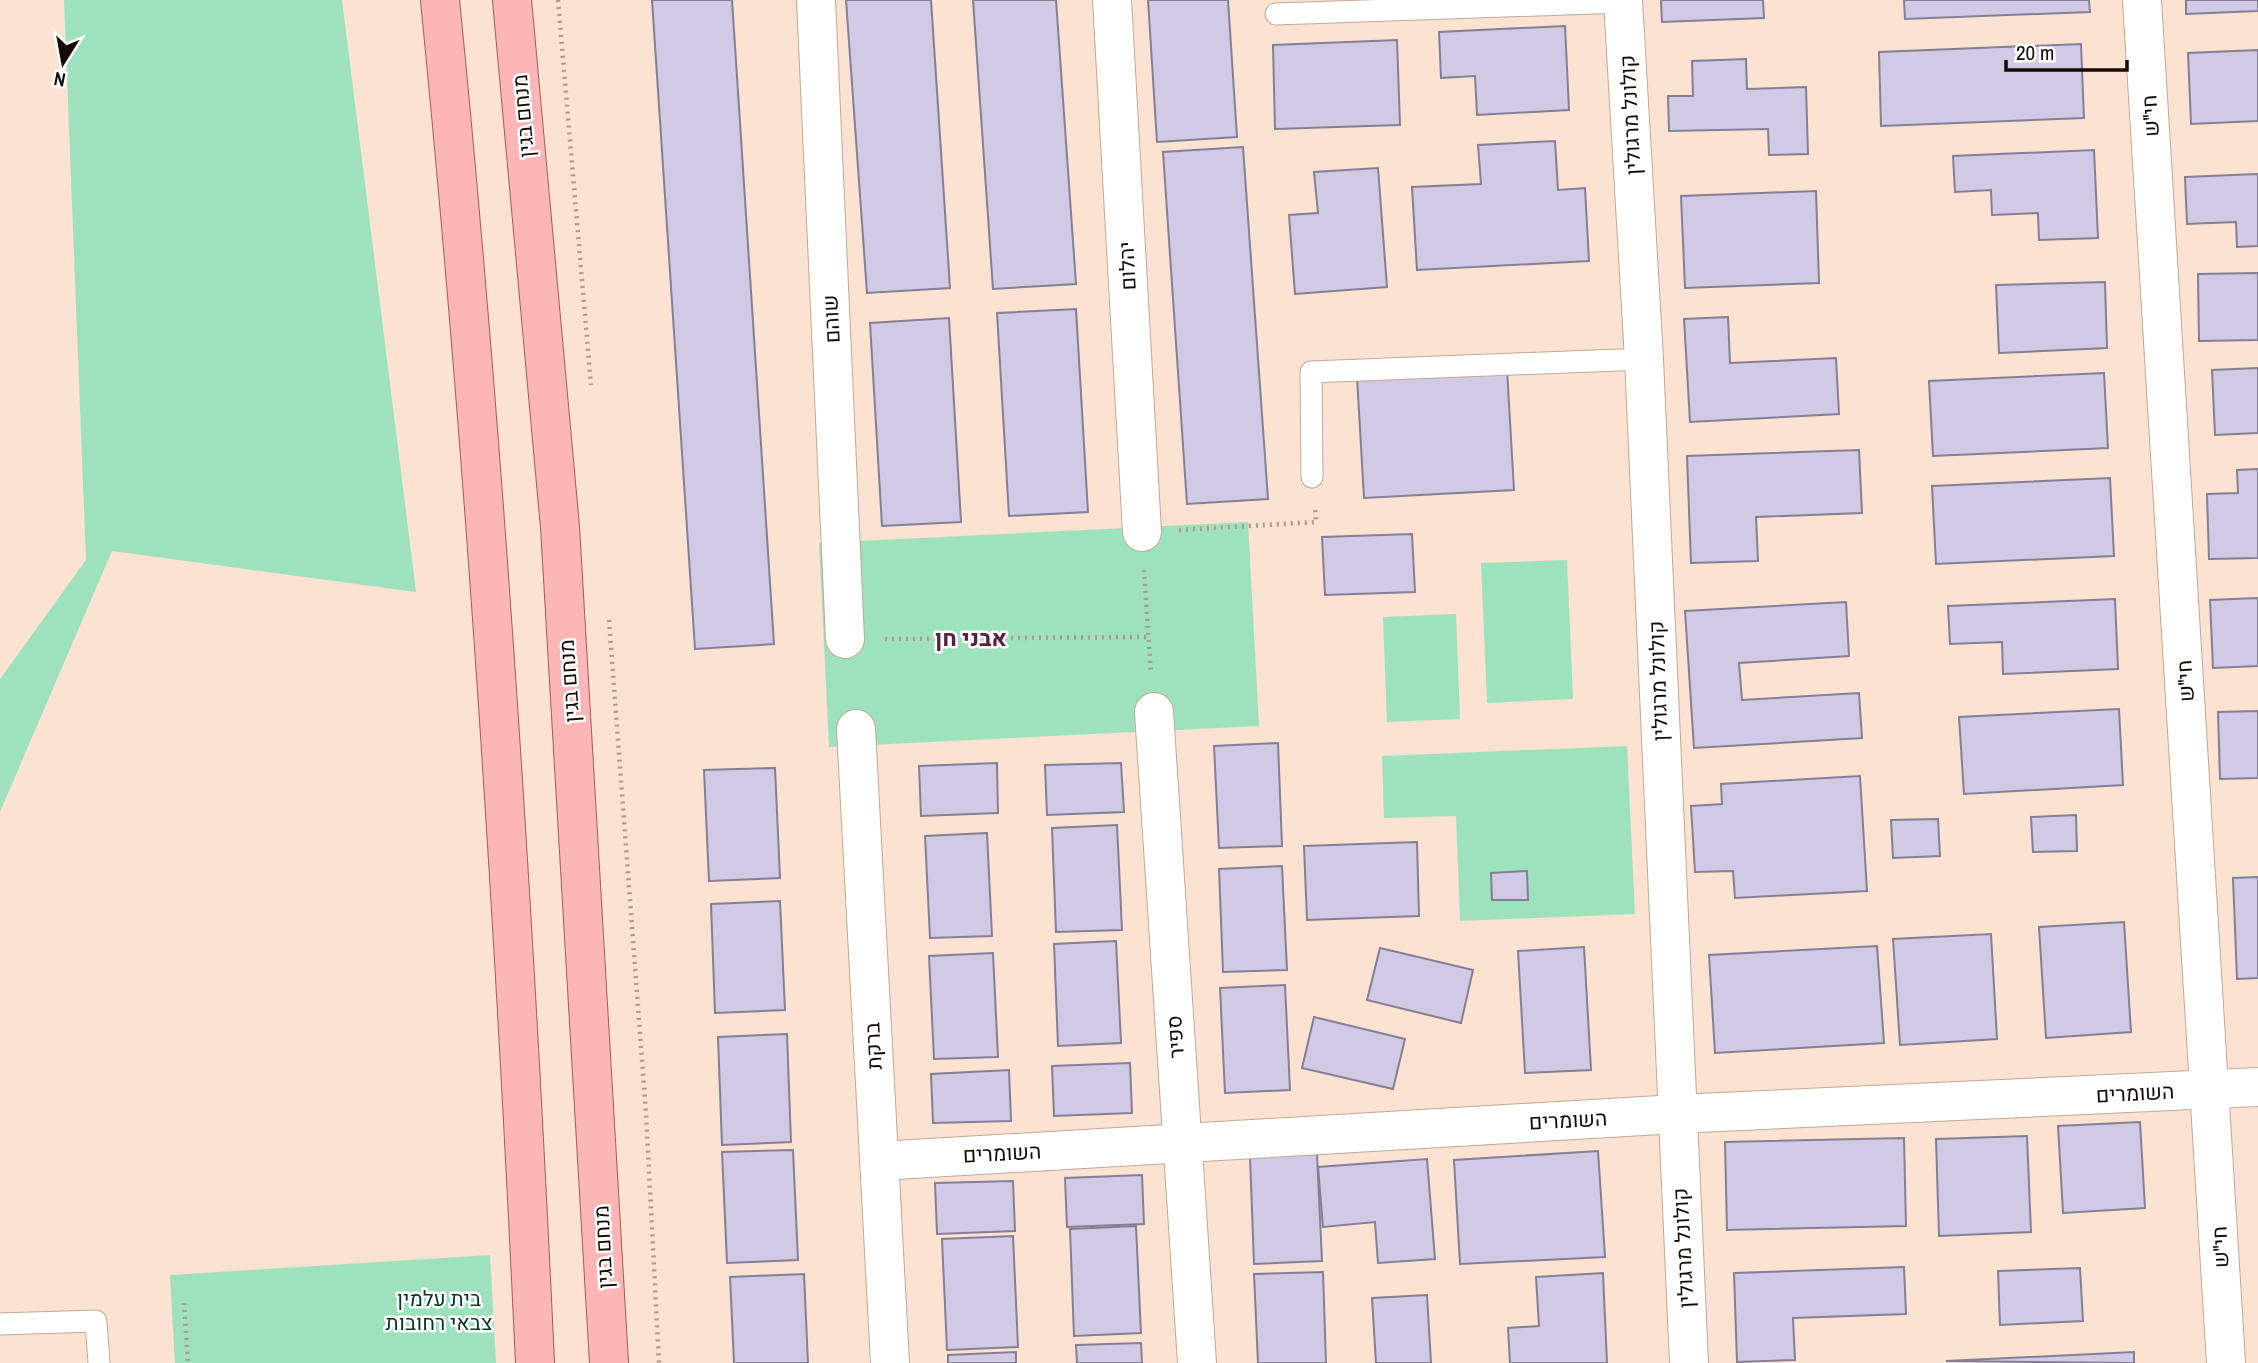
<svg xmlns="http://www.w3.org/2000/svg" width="2258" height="1363" viewBox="0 0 2258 1363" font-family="'Archivo Narrow',Heebo,sans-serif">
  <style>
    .green { fill: #9ee2bd }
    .building { fill: #d1cae5; stroke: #847e96; stroke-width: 2 }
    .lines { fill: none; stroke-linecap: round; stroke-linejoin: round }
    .service-casing { stroke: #c1a998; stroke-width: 23 }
    .minor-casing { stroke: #c1a998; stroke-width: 40 }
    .primary-casing { stroke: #a85a58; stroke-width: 40 }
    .path { stroke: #ad998d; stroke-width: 4.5; stroke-dasharray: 2 5; stroke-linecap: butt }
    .service { stroke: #fff; stroke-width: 21 }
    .minor { stroke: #fff; stroke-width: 38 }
    .primary { stroke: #fbb6b5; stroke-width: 38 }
    .labels { text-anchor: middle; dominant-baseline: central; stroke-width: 5; stroke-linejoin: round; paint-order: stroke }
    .street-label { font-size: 21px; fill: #130b06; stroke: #fff }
    .park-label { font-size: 21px; fill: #083622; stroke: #fff }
    .neighbourhood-label { font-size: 23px; font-weight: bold; fill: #5b1f46; stroke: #fff }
  </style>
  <rect width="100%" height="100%" fill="#fce2d1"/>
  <g class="green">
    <polygon points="64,0 342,0 416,592 112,551 0,812 0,679 86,560"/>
    <polygon points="1248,522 1259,726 829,747 819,543"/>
    <polygon points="1567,560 1573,699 1487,703 1481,563"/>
    <polygon points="1456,614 1460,719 1387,722 1383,617"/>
    <polygon points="1627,746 1635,914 1460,921 1456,816 1384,818 1382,756"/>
    <polygon points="490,1255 496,1363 175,1363 170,1275"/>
  </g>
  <g class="building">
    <polygon points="652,0 732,0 774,644 695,649"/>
    <polygon points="846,0 931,0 950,288 867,293"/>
    <polygon points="973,0 1056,0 1076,284 993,289"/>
    <polygon points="1148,0 1228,0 1237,137 1157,142"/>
    <polygon points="1661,0 1763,0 1764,18 1662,22"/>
    <polygon points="1904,0 2089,0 2090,12 1905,19"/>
    <polygon points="2186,0 2258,0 2258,11 2186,14"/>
    <polygon points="1565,26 1569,110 1477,115 1475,76 1441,78 1439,32"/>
    <polygon points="1397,40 1400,125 1275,129 1273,45"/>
    <polygon points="2081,44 2084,118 1881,126 1879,52"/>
    <polygon points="2258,50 2258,121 2191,124 2188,53"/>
    <polygon points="1746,59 1747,89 1806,87 1808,154 1769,155 1768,129 1669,131 1668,96 1693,96 1692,61"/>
    <polygon points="1555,141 1558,190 1585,188 1589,261 1417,270 1412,187 1481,184 1478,145"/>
    <polygon points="1243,147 1268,499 1187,504 1163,152"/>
    <polygon points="2094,150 2098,238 2039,240 2038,213 1992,215 1991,190 1955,192 1953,156"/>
    <polygon points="1378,168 1387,287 1295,294 1289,215 1318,213 1314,172"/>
    <polygon points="2258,174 2258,246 2237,247 2236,222 2187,224 2185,177"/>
    <polygon points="1816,191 1819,283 1685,288 1681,196"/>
    <polygon points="2258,273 2258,340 2199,341 2198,274"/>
    <polygon points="2105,282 2107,348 1999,353 1996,285"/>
    <polygon points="1076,309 1088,512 1009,516 997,313"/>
    <polygon points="1728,317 1730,363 1836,358 1839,414 1690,422 1684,319"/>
    <polygon points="949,318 961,522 882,526 870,323"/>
    <polygon points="2258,368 2258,433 2215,435 2212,370"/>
    <polygon points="1507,369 1514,490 1364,498 1357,377"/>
    <polygon points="2104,373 2108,448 1933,456 1929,381"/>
    <polygon points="1859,450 1862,513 1756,517 1758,561 1691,563 1687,456"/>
    <polygon points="2258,469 2258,558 2209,559 2207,494 2238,493 2237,470"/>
    <polygon points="2110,478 2114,556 1936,564 1932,486"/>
    <polygon points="1412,534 1415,592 1325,595 1322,537"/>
    <polygon points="2258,598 2258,666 2213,668 2210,600"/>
    <polygon points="2115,599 2118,669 2003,674 2002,642 1950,644 1948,606"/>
    <polygon points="1846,602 1849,656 1739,663 1742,700 1859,693 1862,738 1694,748 1685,611"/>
    <polygon points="2119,709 2123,785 1964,794 1959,717"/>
    <polygon points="2258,711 2258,778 2220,779 2218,712"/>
    <polygon points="1278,743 1282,846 1219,848 1214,746"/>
    <polygon points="997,763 998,813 921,816 919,766"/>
    <polygon points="1121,763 1124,812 1047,815 1045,765"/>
    <polygon points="775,768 780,878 709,881 704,770"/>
    <polygon points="1860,776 1867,891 1735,898 1733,871 1695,872 1691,806 1722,804 1721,784"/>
    <polygon points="2076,815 2077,851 2033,852 2031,817"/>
    <polygon points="1938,819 1940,856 1893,858 1891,820"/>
    <polygon points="1117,825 1122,930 1056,932 1052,828"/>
    <polygon points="987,833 992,936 930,938 925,836"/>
    <polygon points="1417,842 1419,916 1307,920 1304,846"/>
    <polygon points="1282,866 1287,970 1223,972 1219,869"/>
    <polygon points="1527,871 1528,900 1492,900 1491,873"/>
    <polygon points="2258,877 2258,978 2237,979 2233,878"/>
    <polygon points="780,901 785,1010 715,1013 711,904"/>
    <polygon points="2124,922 2131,1032 2046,1038 2039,927"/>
    <polygon points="1991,934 1997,1039 1900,1045 1893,939"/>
    <polygon points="1116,941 1121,1043 1058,1046 1054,944"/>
    <polygon points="1877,946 1884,1043 1715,1053 1709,955"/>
    <polygon points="1584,947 1591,1070 1525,1073 1518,951"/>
    <polygon points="1380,948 1473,970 1461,1023 1367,1000"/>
    <polygon points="993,953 998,1057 934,1059 929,956"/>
    <polygon points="1285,985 1290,1090 1225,1093 1220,988"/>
    <polygon points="1314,1017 1405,1039 1393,1089 1302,1068"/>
    <polygon points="787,1034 791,1142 722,1145 718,1037"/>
    <polygon points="1130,1063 1132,1113 1054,1116 1052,1066"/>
    <polygon points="1009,1070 1011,1121 933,1123 931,1074"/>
    <polygon points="2140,1122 2145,1208 2063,1213 2058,1126"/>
    <polygon points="2027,1136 2031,1232 1939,1236 1936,1139"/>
    <polygon points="1904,1138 1906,1226 1727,1230 1725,1142"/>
    <polygon points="793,1150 798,1260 727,1263 722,1152"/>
    <polygon points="1598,1151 1605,1257 1460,1264 1454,1160"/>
    <polygon points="1317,1154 1322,1261 1254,1264 1250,1157"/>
    <polygon points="1427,1159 1435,1259 1378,1263 1375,1222 1323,1227 1318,1167"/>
    <polygon points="1142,1175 1144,1224 1067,1227 1065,1178"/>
    <polygon points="1013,1181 1015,1231 937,1234 935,1183"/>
    <polygon points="1136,1226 1141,1333 1074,1336 1070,1229"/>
    <polygon points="1013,1236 1018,1347 947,1350 942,1239"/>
    <polygon points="1904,1267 1906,1314 1793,1318 1795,1360 1737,1362 1734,1273"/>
    <polygon points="2080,1268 2083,1321 2000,1325 1998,1271"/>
    <polygon points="1323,1272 1326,1363 1258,1363 1254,1274"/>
    <polygon points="1603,1273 1607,1363 1510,1363 1508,1328 1539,1326 1536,1277"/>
    <polygon points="804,1274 808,1363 734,1363 730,1277"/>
    <polygon points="1427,1295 1431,1363 1376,1363 1372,1298"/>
    <polygon points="1141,1343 1142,1363 1077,1363 1076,1345"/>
    <polygon points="1016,1352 1016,1363 948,1363 948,1355"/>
    <polygon points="2134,1352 2134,1363 1946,1361"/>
  </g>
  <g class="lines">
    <defs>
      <g id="service">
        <polyline points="1276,14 1623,2"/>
        <polyline points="1312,477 1311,372 1644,359"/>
        <polyline points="0,1324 96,1321 99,1363"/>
      </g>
      <g id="minor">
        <polyline points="816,0 845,639"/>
        <polyline points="1112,0 1142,532"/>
        <polyline points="1623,0 1644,359 1689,1363"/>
        <polyline points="2142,0 2226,1363"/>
        <polyline points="1154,712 1197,1363"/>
        <polyline points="856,729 890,1363"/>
        <polyline points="879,1161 1677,1114 2258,1087"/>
      </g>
      <g id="primary">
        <path d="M440,0C485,453 514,908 535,1363"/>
        <polyline points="512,0 560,527 609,1363"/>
      </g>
    </defs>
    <use href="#service" class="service-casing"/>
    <use href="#minor" class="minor-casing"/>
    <use href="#primary" class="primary-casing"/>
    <g class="path">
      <polyline points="558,0 591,385"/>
      <polyline points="1179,530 1316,522 1315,507"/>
      <polyline points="1144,570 1151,673"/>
      <polyline points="609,620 646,1113 659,1363"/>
      <polyline points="885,639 1149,637"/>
      <polyline points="184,1303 188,1363"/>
    </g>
    <use href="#service" class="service"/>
    <use href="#minor" class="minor"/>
    <use href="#primary" class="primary"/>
  </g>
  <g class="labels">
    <g class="street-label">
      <text transform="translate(1630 115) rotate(-93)">קולונל מרגולין</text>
      <text transform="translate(523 116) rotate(-95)">מנחם בגין</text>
      <text transform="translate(2150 116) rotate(-94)">חי"ש</text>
      <text transform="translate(1127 266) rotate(-93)">יהלום</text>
      <text transform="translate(831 319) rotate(-93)">שוהם</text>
      <text transform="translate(569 681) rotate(-94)">מנחם בגין</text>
      <text transform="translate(1658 681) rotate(-92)">קולונל מרגולין</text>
      <text transform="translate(2185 681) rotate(-94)">חי"ש</text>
      <text transform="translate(1175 1037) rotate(-94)">ספיר</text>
      <text transform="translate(873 1046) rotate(-93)">ברקת</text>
      <text transform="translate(2135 1093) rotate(-3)">השומרים</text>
      <text transform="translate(1568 1120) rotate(-3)">השומרים</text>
      <text transform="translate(1002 1153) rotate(-3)">השומרים</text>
      <text transform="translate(603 1247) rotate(-93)">מנחם בגין</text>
      <text transform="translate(2220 1247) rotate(-93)">חי"ש</text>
      <text transform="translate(1683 1248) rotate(-93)">קולונל מרגולין</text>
    </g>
    <g class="park-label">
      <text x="439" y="1298">בית עלמין<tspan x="439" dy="24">צבאי רחובות</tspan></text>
    </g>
    <g class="neighbourhood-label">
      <text x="971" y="637">אבני חן</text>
    </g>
  </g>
  <g transform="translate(63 63) rotate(191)" stroke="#ffffff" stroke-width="5" paint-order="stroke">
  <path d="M0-5L12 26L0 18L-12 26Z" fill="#130b06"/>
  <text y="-10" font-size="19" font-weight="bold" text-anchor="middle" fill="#130b06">N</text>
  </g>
  <path d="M2006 60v10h121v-10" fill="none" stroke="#130b06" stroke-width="3.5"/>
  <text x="2016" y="60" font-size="21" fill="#130b06" stroke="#ffffff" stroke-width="5" paint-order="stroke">20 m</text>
</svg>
